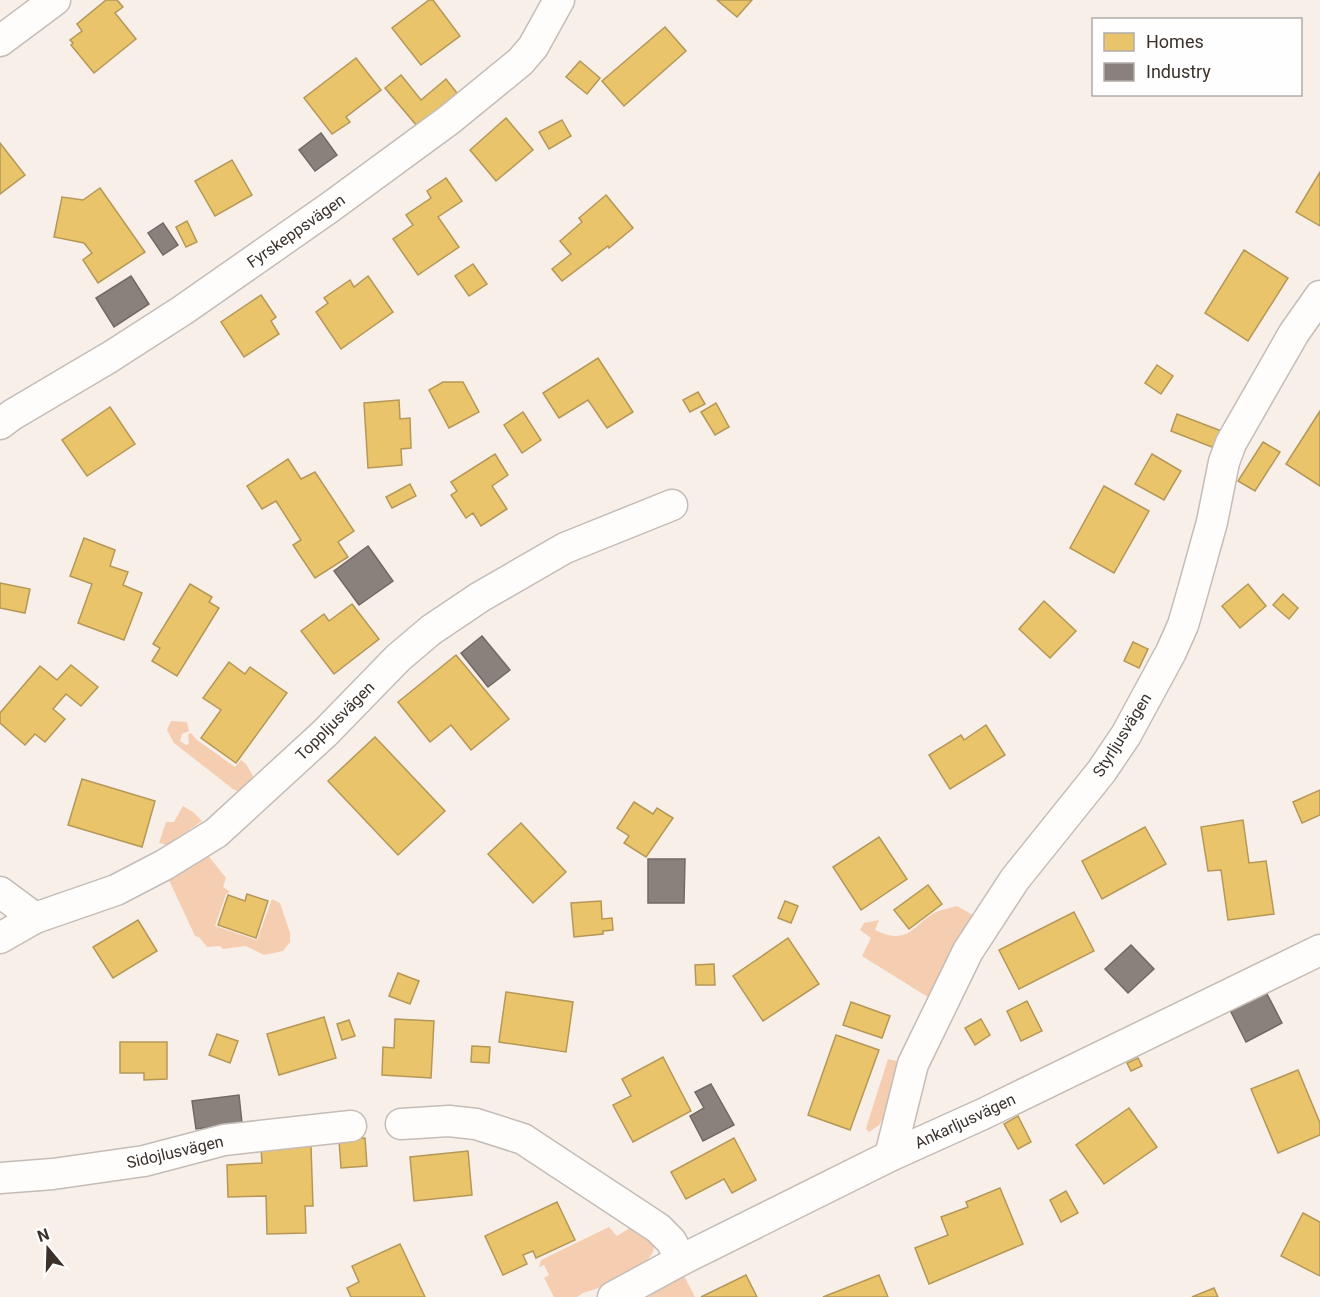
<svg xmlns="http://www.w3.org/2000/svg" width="1320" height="1297" viewBox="0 0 1320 1297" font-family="Roboto,sans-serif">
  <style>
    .green { fill: #f5cdb1 }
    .homes { fill: #e9c46a; stroke: #b59857; stroke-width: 1.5 }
    .industry { fill: #8a817c; stroke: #726963; stroke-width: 1.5 }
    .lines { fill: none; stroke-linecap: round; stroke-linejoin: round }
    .street-casing { stroke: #c4bcb6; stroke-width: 33 }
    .street { stroke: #fefdfc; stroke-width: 30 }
    .labels { text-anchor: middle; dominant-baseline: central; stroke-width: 6; stroke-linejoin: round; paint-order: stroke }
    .street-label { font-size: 16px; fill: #3b312a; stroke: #fefefe }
  </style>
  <rect width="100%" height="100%" fill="#f8efe9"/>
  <g class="green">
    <path d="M171,721L187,722L189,731L182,734L180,741L186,745L189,744L188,734L191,733L197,740L235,767L241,760L246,764L253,776C250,783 245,788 237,791L233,789L174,743L167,730Z"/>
    <polygon points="183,806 193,812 202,821 167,845 159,843 166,822 174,822"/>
    <polygon points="207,854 226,878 223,887 230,892 226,894 215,926 257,940 272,899 280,903 290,933 290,942 283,951 264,955 246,946 223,949 220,946 207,947 199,937 195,936 169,880"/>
    <path d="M957,906L978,918L931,999L862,956L871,938L860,930L864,923L879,920L875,930C910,947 912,924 938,911C944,909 951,908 957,906Z"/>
    <polygon points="888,1059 901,1062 884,1117 879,1125 869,1132 866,1129 867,1125"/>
    <polygon points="638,1223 652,1237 654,1245 653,1252 643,1267 621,1281 583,1293 577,1297 554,1297 544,1278 549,1275 544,1265 539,1267 541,1260 609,1227 617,1236"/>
    <polygon points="684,1276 695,1297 641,1297"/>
  </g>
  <g class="homes">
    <polygon points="106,0 117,0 123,7 115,13 136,39 94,73 71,45 73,43 70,40 82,31 77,24"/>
    <polygon points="429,0 433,0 460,36 421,65 392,28"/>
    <polygon points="717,0 752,0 737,17"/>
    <polygon points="665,27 686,51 624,106 602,81"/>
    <polygon points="356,58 381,90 346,117 350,122 332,134 304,98"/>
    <polygon points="580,61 600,78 587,94 566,77"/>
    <polygon points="401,75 421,100 446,79 461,98 417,126 385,88"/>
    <polygon points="506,118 533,150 496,181 470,150"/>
    <polygon points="562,120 571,136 549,149 539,132"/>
    <polygon points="0,143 25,175 0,194"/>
    <polygon points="232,160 252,195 215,216 195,181"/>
    <polygon points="1320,172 1320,226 1296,212"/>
    <polygon points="446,178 462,201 438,217 459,247 418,275 393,239 413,225 406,215 431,198 427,191"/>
    <polygon points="100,188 145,252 98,283 83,260 92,253 84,243 54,237 62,197 83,200"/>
    <polygon points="606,195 633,228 609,248 608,246 562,281 552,269 571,254 560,241 582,222 579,218"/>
    <polygon points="187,221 197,242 186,247 176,227"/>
    <polygon points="1244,250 1288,278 1248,341 1205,313"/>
    <polygon points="473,264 487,284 469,296 455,276"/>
    <polygon points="368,276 393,312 341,349 316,312 328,303 324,298 350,280 354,287"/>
    <polygon points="261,295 276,317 271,321 279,334 244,357 221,322"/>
    <polygon points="598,358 633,412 607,428 588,400 559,418 543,393"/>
    <polygon points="1157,365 1173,376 1161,394 1145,383"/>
    <polygon points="443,382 463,382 479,412 449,428 429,390"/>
    <polygon points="698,392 705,404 690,412 683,400"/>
    <polygon points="399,400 400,419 410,418 411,448 401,449 402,465 368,468 364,403"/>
    <polygon points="716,403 729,427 715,435 701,412"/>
    <polygon points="110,407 135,444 87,476 62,440"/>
    <polygon points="1320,411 1320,486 1286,464"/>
    <polygon points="523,412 541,440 522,453 504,425"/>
    <polygon points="1177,414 1224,432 1217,449 1171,431"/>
    <polygon points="1263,442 1280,452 1255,491 1238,481"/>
    <polygon points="495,454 508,475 492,486 507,509 481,526 473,513 466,518 451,495 457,491 451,482"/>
    <polygon points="1152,454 1181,471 1164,500 1135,484"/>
    <polygon points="288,459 301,479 315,472 354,531 338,542 348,557 315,578 293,545 301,540 276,501 262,509 247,486"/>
    <polygon points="410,484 416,496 392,508 386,497"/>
    <polygon points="1104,486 1149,511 1114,573 1070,548"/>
    <polygon points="84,538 115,550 110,566 128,572 123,585 142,593 124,640 78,623 92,584 70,576"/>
    <polygon points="0,583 30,589 25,613 0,608"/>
    <polygon points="190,584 212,597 209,602 219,608 177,676 152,661 160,648 153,644"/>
    <polygon points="1248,584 1266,606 1240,628 1222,606"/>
    <polygon points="1283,594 1298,608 1289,619 1273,605"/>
    <polygon points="1044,601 1076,631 1050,658 1019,629"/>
    <polygon points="352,604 379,639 334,674 301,631 324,614 329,621"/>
    <polygon points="1133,642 1148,649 1139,668 1124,661"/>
    <polygon points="456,655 509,719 471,750 451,725 430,742 398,702"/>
    <polygon points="229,662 245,674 250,667 287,693 236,763 201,738 221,710 203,698"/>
    <polygon points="71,665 98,687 81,706 66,694 53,709 65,719 45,742 35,734 25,745 0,723 0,713 40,666 57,680"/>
    <polygon points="986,725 1005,755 950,789 929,755 961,735 964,740"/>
    <polygon points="375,737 445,811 398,855 328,781"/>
    <polygon points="82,779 155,801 142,847 68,825"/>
    <polygon points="1320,790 1320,815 1302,823 1293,802"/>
    <polygon points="634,802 653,814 657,808 673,818 646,857 624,843 629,836 617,828"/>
    <polygon points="1243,820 1249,863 1266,861 1274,914 1228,920 1221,870 1208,871 1201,827"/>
    <polygon points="521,823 566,872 533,903 488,854"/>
    <polygon points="1145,827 1166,864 1102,899 1082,861"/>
    <polygon points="879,837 907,879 861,910 833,867"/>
    <polygon points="928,885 942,904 909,929 894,910"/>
    <polygon points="247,894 268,901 256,938 218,925 228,895 245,901"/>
    <polygon points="601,901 602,919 612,918 613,930 603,931 603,934 574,937 571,903"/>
    <polygon points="785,901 798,906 791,923 778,918"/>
    <polygon points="1074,912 1094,951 1019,989 999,950"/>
    <polygon points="138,920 157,951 113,978 93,947"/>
    <polygon points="788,938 819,984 763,1021 733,976"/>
    <polygon points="714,964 715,985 696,985 695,965"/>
    <polygon points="398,973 419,981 410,1004 389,996"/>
    <polygon points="506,992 573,1002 566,1052 499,1042"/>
    <polygon points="1027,1001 1042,1031 1021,1041 1007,1011"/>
    <polygon points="851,1002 890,1016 882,1038 843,1025"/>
    <polygon points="324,1017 336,1058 279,1075 267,1034"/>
    <polygon points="395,1019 434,1021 431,1078 382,1075 383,1047 394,1048"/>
    <polygon points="981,1019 990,1035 975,1045 965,1028"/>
    <polygon points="349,1020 355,1036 342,1040 337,1024"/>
    <polygon points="217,1034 238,1041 230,1063 209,1055"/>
    <polygon points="836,1035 879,1050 850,1130 808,1115"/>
    <polygon points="120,1042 167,1042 167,1079 144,1080 144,1073 120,1073"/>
    <polygon points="472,1046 490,1047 489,1063 471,1062"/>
    <polygon points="663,1057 691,1111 633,1142 613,1105 631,1096 622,1079"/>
    <polygon points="1138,1058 1142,1066 1131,1071 1127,1063"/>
    <polygon points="1298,1070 1320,1123 1320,1135 1278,1153 1251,1089"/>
    <polygon points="1129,1108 1157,1147 1104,1184 1076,1145"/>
    <polygon points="1018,1116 1031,1142 1018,1149 1004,1124"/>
    <polygon points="365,1138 367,1166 341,1168 339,1140"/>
    <polygon points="734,1138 756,1180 732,1193 724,1179 686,1199 671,1172"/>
    <polygon points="311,1146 313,1206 305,1206 306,1233 267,1234 266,1196 228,1197 227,1165 262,1163 261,1148"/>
    <polygon points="468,1151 472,1195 414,1201 410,1157"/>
    <polygon points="1000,1188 1023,1244 929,1284 915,1248 948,1235 941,1217 968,1207 966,1202"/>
    <polygon points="1066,1191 1078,1213 1061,1222 1050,1200"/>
    <polygon points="557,1202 575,1240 536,1258 533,1251 523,1255 527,1264 503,1275 485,1236"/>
    <polygon points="1303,1213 1320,1222 1320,1276 1281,1256"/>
    <polygon points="400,1244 425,1297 351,1297 347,1288 359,1282 352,1266"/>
    <polygon points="746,1275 757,1297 701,1297"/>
    <polygon points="879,1275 888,1297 823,1297"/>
    <polygon points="1214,1288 1218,1297 1192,1297"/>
  </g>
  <g class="industry">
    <polygon points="321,133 337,155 315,171 299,150"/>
    <polygon points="163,223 178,245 163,255 148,233"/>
    <polygon points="131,276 149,304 114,327 96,298"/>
    <polygon points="368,546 393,581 359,605 334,571"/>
    <polygon points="482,636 510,670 488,687 461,653"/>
    <polygon points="648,859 685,859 684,903 648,903"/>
    <polygon points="1131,945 1154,969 1128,993 1105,969"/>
    <polygon points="1266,992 1282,1023 1246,1042 1230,1010"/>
    <polygon points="711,1084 734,1125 703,1141 690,1116 704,1108 695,1092"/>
    <polygon points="239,1095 242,1123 196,1129 192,1101"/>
  </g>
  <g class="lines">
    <defs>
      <g id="street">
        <polyline points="0,41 55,0"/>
        <polyline points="0,424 12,415 110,357 183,310 329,208 449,120 520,62 533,47 559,0"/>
        <polyline points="0,892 35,918"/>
        <polyline points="0,938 35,918 116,890 164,865 216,833 325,733 398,658 431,630 480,597 565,548 672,505"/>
        <polyline points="401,1124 449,1121 476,1124 523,1139 658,1228 671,1241 681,1260"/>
        <polyline points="890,1156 913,1064 968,951 1015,879 1101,772 1126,735 1171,652 1183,625 1192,594 1212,522 1224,462 1231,443 1294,333 1320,296"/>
        <polyline points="0,1178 53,1174 144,1161 224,1140 351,1126"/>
        <polyline points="613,1297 681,1260 890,1156 983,1114 1320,950"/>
      </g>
    </defs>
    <use href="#street" class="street-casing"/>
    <use href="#street" class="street"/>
  </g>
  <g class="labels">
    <g class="street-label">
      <text transform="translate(296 231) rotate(-35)">Fyrskeppsvägen</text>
      <text transform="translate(335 721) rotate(-45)">Toppljusvägen</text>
      <text transform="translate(1122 735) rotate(-58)">Styrljusvägen</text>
      <text transform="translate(965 1121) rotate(-25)">Ankarljusvägen</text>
      <text transform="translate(175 1152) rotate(-13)">Sidojlusvägen</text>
    </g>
  </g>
  <rect x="1092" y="18" width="210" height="78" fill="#fefefe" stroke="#b0aca9" stroke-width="1.5"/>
  <rect x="1104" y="33" width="30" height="18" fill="#e9c46a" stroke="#b0aca9" stroke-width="1.5"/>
  <text x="1146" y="48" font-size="18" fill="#3b312a">Homes</text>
  <rect x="1104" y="63" width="30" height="18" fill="#8a817c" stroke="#b0aca9" stroke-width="1.5"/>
  <text x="1146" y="78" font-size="18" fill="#3b312a">Industry</text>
  <g transform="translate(48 1249) rotate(341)" stroke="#fefefe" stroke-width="4.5" paint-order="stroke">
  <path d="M0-4.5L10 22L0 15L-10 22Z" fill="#3b312a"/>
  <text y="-9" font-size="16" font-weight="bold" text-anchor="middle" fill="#3b312a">N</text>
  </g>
</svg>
